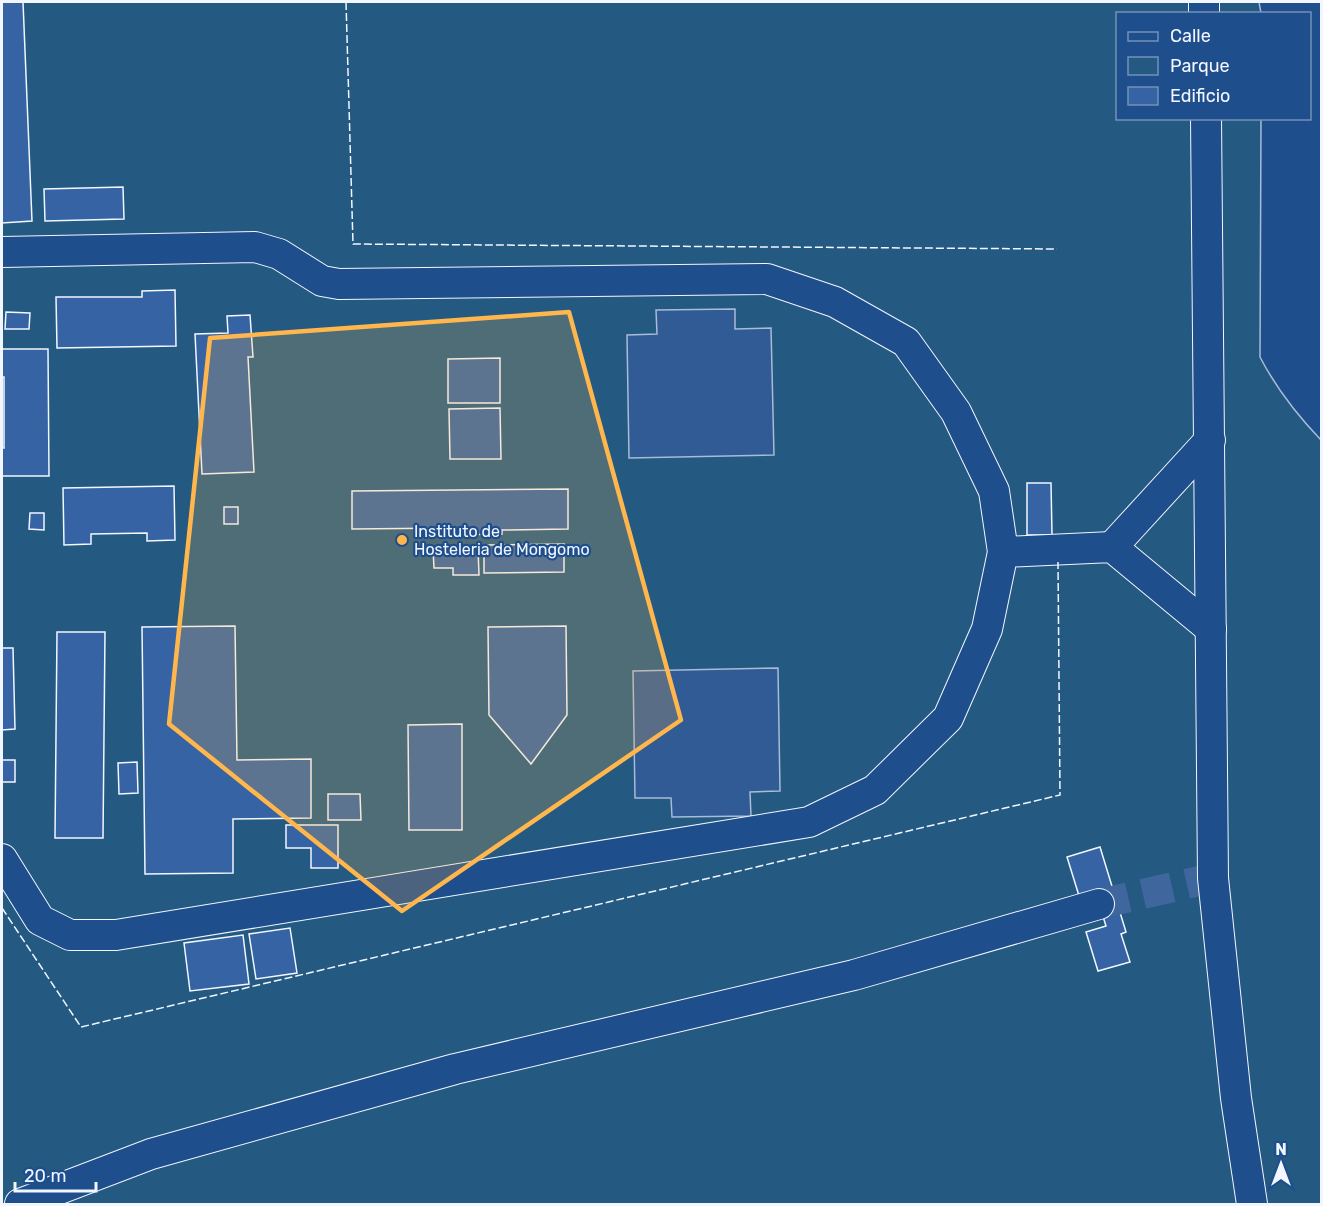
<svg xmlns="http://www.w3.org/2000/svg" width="1323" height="1206" viewBox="0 0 1323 1206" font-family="Rubik,sans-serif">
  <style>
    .green { fill: #245a82; stroke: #a8bbd7; stroke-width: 1.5 }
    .parking { fill: #305b95; stroke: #a8bbd7; stroke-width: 1.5 }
    .building { fill: #3563a3; stroke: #f2f6ff; stroke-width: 1.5 }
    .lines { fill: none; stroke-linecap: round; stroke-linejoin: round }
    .minor-tunnel { stroke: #3f679d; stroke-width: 30; stroke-dasharray: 30 15; stroke-linecap: butt }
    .minor-casing { stroke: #f2f6ff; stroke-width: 32 }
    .minor { stroke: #1f4e8c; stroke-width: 30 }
    .fence { stroke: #f2f6ff; stroke-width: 1.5; stroke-dasharray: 8 3; stroke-linecap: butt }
    .marked { fill: #ffb74d; fill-opacity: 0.2; stroke: #ffb74d; stroke-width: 4.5; stroke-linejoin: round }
    .poi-dot { fill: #ffb74d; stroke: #1f4e8c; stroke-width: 2 }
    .labels { text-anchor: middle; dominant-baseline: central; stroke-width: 4.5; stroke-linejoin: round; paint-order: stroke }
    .poi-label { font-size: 16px; fill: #f2f6ff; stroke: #1f4e8c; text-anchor: start }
  </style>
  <rect width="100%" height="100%" fill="#1f4e8c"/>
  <path class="green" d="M2,2H1259L1261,13L1118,14V118L1261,119L1260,357C1276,388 1297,415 1321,440V1204H2Z"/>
  <g class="parking">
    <polygon points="735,309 735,329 771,328 774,455 629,458 627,335 657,334 656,310"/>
    <polygon points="778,668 780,791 750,792 751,816 672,817 671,798 635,798 633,671"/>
  </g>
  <g class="building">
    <polygon points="2,2 23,2 32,221 2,223"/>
    <polygon points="123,187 124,219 45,221 44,189"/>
    <polygon points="175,290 176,346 57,348 56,297 142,297 142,291"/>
    <polygon points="6,312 30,313 29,329 5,329"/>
    <polygon points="250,315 253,357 248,357 254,472 202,474 195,334 228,333 227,316"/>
    <polygon points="2,349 48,349 49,476 2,476 2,448 4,448 4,377 2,377"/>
    <polygon points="500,358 500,403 448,403 448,359"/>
    <polygon points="500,408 501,459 450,459 449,409"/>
    <polygon points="1027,483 1051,483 1052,535 1027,535"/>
    <polygon points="174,486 175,540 147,541 147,533 91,534 91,544 64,545 63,488"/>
    <polygon points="568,489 568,529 502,530 502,534 453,535 453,528 352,529 352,491"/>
    <rect x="224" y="507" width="14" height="17"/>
    <polygon points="30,513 44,513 44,530 29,529"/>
    <polygon points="564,544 564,572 484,573 484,545"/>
    <polygon points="478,548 479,575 453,575 453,568 434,568 433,549"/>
    <polygon points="235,626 237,760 311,759 311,818 233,819 233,873 145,874 142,627"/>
    <polygon points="566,626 567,715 531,764 489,715 488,627"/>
    <polygon points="57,632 105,632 103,838 55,838"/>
    <polygon points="2,648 13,648 15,729 2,730"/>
    <polygon points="462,724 462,830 409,830 408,725"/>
    <rect x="2" y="760" width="13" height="22"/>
    <polygon points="137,762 138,793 119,794 118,763"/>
    <polygon points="328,794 360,794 361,820 328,820"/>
    <polygon points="286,825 338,825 338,868 311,868 311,848 286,848"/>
    <polygon points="1100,847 1126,932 1121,934 1130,962 1098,971 1086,932 1106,926 1096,894 1080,899 1067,857"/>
    <polygon points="290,928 297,973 256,979 249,934"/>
    <polygon points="243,935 249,984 190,991 184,943"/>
  </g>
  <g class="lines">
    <polyline class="minor-tunnel" points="1099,904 1213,878"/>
    <defs>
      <g id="minor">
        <polyline points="1204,2 1204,14"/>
        <polyline points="1206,118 1213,878 1236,1098 1252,1204"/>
        <polyline points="2,252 255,247 279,254 322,281 339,284 767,279 835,302 906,342 956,412 994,491 1003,552 987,629 948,718 875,790 809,822 116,935 70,935 40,920 2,859"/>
        <polyline points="1112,547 1210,440"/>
        <polyline points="1003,552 1112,547 1211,629"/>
        <polyline points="20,1204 151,1154 455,1069 854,975 1099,904"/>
      </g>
    </defs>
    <use href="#minor" class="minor-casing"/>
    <use href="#minor" class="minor"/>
    <g class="fence">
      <polyline points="346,2 353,244 1057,249"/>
      <polyline points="2,908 81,1027 1060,795 1058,562"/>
    </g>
  </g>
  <path class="marked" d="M569,312L681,720L402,911L169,724L210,338Z"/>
  <circle class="poi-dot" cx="402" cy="540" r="6"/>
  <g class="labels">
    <g class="poi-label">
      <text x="414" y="531">Instituto de<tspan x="414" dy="18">Hosteleria de Mongomo</tspan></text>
    </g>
  </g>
  <rect width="1323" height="1206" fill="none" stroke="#f2f6ff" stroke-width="6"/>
  <rect x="1116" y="12" width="195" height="108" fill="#1f4e8c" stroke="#7391ba" stroke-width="1.5"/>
  <rect x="1128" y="32" width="30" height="9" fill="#1f4e8c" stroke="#7391ba" stroke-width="1.5"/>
  <text x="1170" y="42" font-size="18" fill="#f2f6ff">Calle</text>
  <rect x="1128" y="57" width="30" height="18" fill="#245a82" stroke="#7391ba" stroke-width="1.5"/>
  <text x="1170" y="72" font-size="18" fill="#f2f6ff">Parque</text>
  <rect x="1128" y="87" width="30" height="18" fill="#3563a3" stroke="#7391ba" stroke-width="1.5"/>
  <text x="1170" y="102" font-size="18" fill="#f2f6ff">Edificio</text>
  <g transform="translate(1281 1164)" stroke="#1f4e8c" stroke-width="4.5" paint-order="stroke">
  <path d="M0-4.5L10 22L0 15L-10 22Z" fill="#f2f6ff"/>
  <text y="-9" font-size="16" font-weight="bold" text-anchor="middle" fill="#f2f6ff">N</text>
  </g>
  <path d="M15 1182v9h81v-9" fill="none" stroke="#f2f6ff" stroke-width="3"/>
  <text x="24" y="1182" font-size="18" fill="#f2f6ff" stroke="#1f4e8c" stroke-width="4.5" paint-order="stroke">20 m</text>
</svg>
